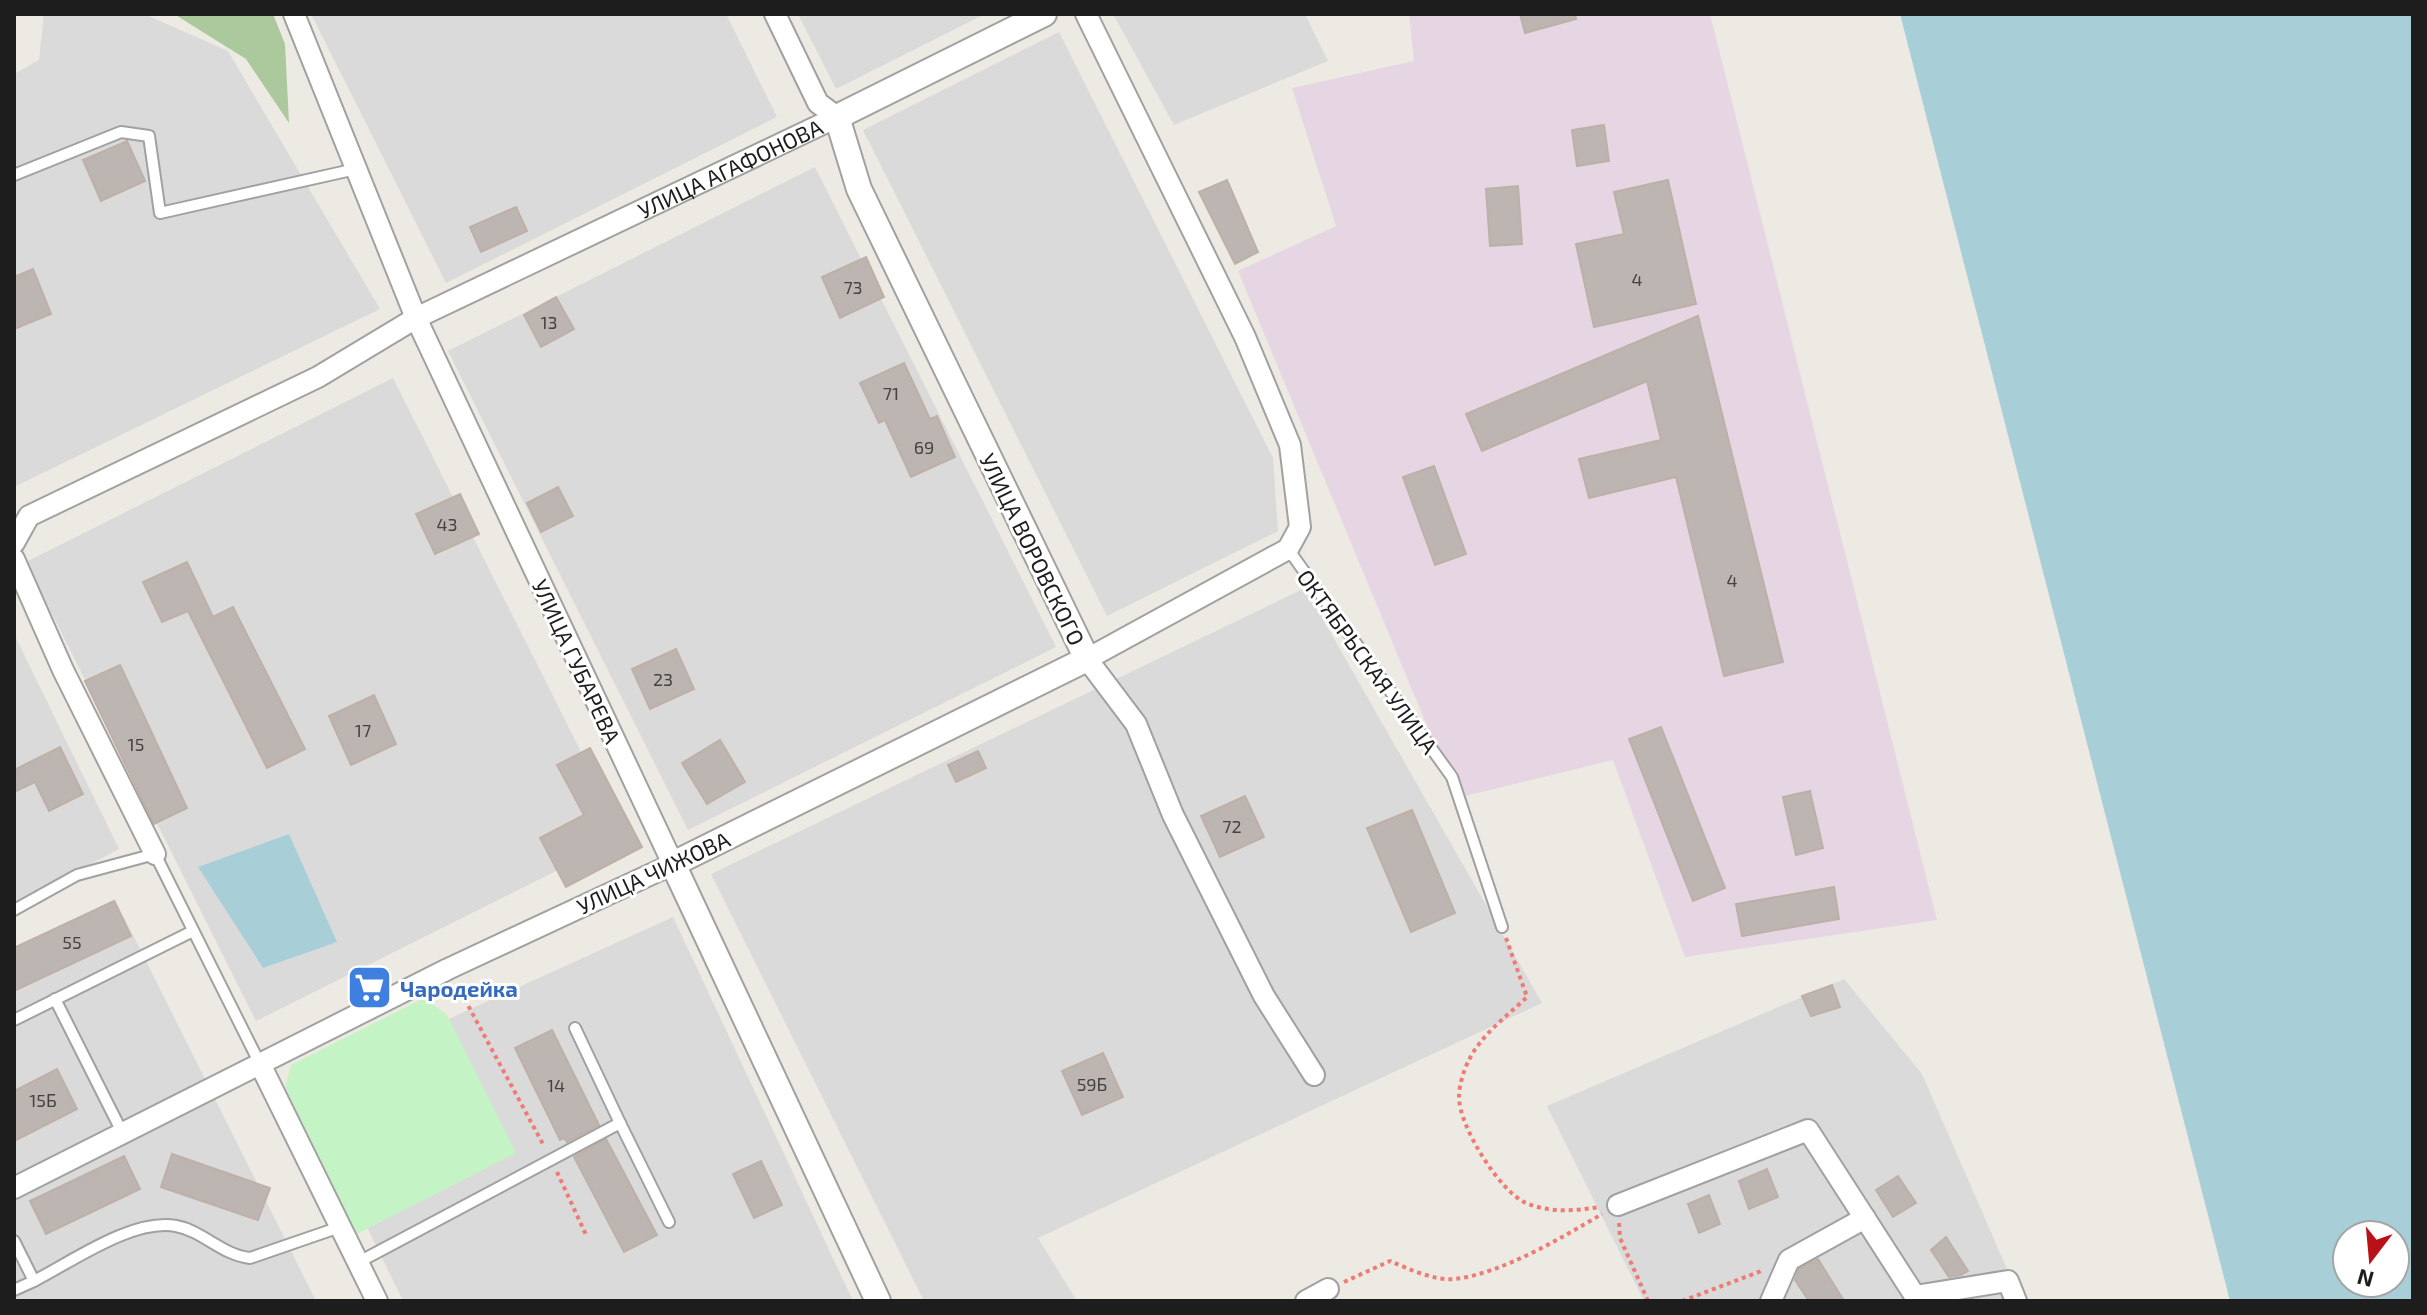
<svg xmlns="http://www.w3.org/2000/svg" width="2427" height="1315" viewBox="0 0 2427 1315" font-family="'Exo 2',sans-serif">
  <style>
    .residential { fill: #dbdada }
    .industrial { fill: #e6d6e4 }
    .forest { fill: #abc99c }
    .park { fill: #c4f4c5 }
    .water { fill: #a8cfd8; fill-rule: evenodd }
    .building { fill: #bdb5b1; stroke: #beb0a7; stroke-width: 2 }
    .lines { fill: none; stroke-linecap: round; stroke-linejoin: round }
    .service-casing { stroke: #a1a1a1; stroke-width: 14 }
    .minor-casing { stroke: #a1a1a1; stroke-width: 24 }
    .tertiary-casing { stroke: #a1a1a1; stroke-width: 28 }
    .path { stroke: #ee7b74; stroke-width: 4; stroke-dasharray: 4 4; stroke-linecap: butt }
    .service { stroke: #fff; stroke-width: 10 }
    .minor { stroke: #fff; stroke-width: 20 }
    .tertiary { stroke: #fff; stroke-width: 24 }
    .labels { text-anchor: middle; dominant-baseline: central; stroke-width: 6; stroke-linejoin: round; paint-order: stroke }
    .number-label { font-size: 18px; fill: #454342 }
    .street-label { font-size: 22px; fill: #1d1d1d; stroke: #fff }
    .shop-label { font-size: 22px; font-weight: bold; fill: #366cbe; stroke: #fff; text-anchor: start }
  </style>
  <rect width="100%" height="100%" fill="#edeae4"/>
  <g class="residential">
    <polygon points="44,14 144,14 228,51 380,309 14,487 14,74 39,60"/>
    <polygon points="311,14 726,14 777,117 446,283"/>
    <polygon points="798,14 985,14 836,89"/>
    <polygon points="1113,14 1305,14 1328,61 1174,125"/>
    <polygon points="1059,32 1273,458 1278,531 1107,616 863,130"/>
    <polygon points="815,167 1056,647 688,830 448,351"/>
    <polygon points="393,378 624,837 256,1021 26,562"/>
    <polygon points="1305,588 1542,1003 1038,1238 1077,1301 924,1301 711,874"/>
    <polygon points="14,634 119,849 14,905"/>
    <polygon points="115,899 316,1301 14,1301 14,949"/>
    <polygon points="673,917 853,1301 403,1301 299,1087"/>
    <polygon points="1844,979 1922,1074 2021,1301 1644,1301 1547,1106"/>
  </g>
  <polygon class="industrial" points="1409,14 1710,14 1937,920 1685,957 1613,760 1457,798 1238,271 1336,226 1292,88 1414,61"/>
  <polygon class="forest" points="174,14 273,14 285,44 289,123 246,59"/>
  <polygon class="park" points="424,998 447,1015 516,1153 357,1234 285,1088 291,1065"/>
  <g class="water">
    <path d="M1900,14H2413V1301H2230ZM2347,1235H2395V1283H2347Z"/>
    <polygon points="289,834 337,942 263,968 198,867"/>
  </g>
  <g class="building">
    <polygon points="1520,14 1575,14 1576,19 1525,33"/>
    <polygon points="1604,125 1609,161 1577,166 1572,130"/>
    <polygon points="127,141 145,181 101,201 83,160"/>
    <polygon points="1227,180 1258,252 1235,264 1199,192"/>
    <polygon points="1668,180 1696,304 1594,327 1576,244 1624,234 1614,192"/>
    <polygon points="1518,186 1522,244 1490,246 1486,189"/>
    <polygon points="516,207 527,231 481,252 470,227"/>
    <polygon points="866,257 884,297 840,318 822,277"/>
    <polygon points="33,269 51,314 14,329 14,277"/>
    <polygon points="556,297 574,329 541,347 524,315"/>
    <polygon points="1698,316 1783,662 1724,676 1676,477 1589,498 1579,459 1661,440 1647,381 1482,451 1466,414"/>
    <polygon points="904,363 930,419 937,416 955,457 911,477 885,420 879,423 860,383"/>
    <polygon points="1434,466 1466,554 1435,565 1403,477"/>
    <polygon points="558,487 573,516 541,532 527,503"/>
    <polygon points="460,494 479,534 435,554 416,514"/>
    <polygon points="187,562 213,617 233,607 305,749 267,768 188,611 162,622 143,582"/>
    <polygon points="676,649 694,689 650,709 632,669"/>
    <polygon points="120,665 187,808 154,824 85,681"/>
    <polygon points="374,695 396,744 351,765 329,716"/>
    <polygon points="1661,727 1725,888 1693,901 1629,739"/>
    <polygon points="720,740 745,782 707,804 682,763"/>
    <polygon points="60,747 83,794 49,811 35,782 14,792 14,770"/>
    <polygon points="590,748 642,847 566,887 540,838 584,815 557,765"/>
    <polygon points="978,751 986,768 956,782 948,765"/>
    <polygon points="1810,791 1823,848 1796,855 1783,797"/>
    <polygon points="1245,796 1264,837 1220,857 1201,816"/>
    <polygon points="1412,810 1455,913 1411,932 1367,828"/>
    <polygon points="1834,887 1839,919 1742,936 1736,904"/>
    <polygon points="114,901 131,936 14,991 14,948"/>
    <polygon points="1832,985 1840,1007 1811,1016 1802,996"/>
    <polygon points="552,1030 599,1125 567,1142 564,1138 560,1140 515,1048"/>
    <polygon points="1103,1053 1123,1097 1082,1115 1062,1071"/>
    <polygon points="57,1069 77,1109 14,1141 14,1091"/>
    <polygon points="606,1139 657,1235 624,1252 574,1157"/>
    <polygon points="172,1154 270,1188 258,1220 161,1187"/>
    <polygon points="124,1156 140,1189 46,1234 30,1201"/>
    <polygon points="761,1161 782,1205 754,1218 733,1174"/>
    <polygon points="1767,1169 1778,1197 1749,1209 1739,1181"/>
    <polygon points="1898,1176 1916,1203 1893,1217 1876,1190"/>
    <polygon points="1709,1195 1720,1224 1699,1233 1688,1204"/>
    <polygon points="1946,1237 1968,1271 1961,1275 1949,1277 1931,1250"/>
    <polygon points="1818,1259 1844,1301 1809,1301 1795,1280 1799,1269"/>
  </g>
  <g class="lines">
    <defs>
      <g id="service">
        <polyline points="14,175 121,132 149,136 160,213 356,169"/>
        <polyline points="1288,549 1452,777 1502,927"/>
        <polyline points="14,910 77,875 155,854 261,1066"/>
        <polyline points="55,999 123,1134"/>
        <polyline points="14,1020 193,931"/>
        <polyline points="575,1028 620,1123"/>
        <path d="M14,1241L34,1281C73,1261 133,1218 176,1226C203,1231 222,1255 250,1258L340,1227"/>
        <polyline points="357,1263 620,1123 669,1222"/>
        <polyline points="14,1290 34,1281"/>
      </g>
      <g id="minor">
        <polyline points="1086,14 1245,337 1290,445 1300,527 1288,549 1087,659 1136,724 1173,815 1264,996 1314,1075"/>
        <path id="s1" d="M14,543L29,516L318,377L416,318L837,117L818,103L775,14"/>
        <polyline points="14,559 63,670 155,854"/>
        <polyline points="261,1066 377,1301"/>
        <polyline points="14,1188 448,969 673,864 416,318 294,14"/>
        <polyline points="1618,1205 1808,1130 1915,1296 2008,1281 2016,1301"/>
        <polyline points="1306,1301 1328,1289"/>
        <polyline points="1771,1301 1789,1260 1865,1218"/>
      </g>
      <polyline id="tertiary" points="878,1301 673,864 1087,659 859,189 837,117 1044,14"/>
    </defs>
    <use href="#service" class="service-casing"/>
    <use href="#minor" class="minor-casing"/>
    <use href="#tertiary" class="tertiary-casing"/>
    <g class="path">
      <path d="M1506,938L1527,997C1507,1016 1481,1035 1469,1060C1464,1069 1459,1086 1459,1096C1458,1125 1500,1192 1526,1203C1550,1213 1575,1211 1599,1207"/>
      <polyline points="457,985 544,1146"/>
      <polyline points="557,1172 587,1237"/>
      <polyline points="1619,1223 1620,1238 1648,1301"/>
      <path d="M1344,1282L1390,1261C1409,1269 1434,1281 1455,1279C1503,1273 1561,1238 1602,1214"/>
      <polyline points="1682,1301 1764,1270"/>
    </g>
    <use href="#service" class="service"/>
    <use href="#minor" class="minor"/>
    <use href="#tertiary" class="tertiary"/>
  </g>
  <defs>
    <symbol id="supermarket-square" viewBox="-11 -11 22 22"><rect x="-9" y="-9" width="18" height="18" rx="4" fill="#3f7fe0" stroke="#fff"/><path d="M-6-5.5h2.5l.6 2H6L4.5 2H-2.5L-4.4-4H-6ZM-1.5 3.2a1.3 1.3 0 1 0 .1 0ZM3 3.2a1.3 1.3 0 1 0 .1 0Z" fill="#fff"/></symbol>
  </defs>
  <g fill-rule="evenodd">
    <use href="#supermarket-square" x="344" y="962" width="51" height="51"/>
  </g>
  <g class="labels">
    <g class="number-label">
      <text x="1637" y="279">4</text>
      <text x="853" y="287">73</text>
      <text x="549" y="322">13</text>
      <text x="891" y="393">71</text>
      <text x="924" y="447">69</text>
      <text x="447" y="524">43</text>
      <text x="1732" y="580">4</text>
      <text x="663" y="679">23</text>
      <text x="363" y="730">17</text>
      <text x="136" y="744">15</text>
      <text x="1232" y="826">72</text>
      <text x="72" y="942">55</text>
      <text x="1092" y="1084">59Б</text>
      <text x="556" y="1085">14</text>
      <text x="43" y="1100">15Б</text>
    </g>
    <g class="street-label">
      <text stroke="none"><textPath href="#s1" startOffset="814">УЛИЦА АГАФОНОВА</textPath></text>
      <text transform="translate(1033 549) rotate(64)">УЛИЦА ВОРОВСКОГО</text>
      <text transform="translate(577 661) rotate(65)">УЛИЦА ГУБАРЕВА</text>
      <text transform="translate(1368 661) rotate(54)">ОКТЯБРЬСКАЯ УЛИЦА</text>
      <text transform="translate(653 872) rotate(-25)">УЛИЦА ЧИЖОВА</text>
    </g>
    <g class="shop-label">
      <text x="400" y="988">Чародейка</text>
    </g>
  </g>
  <rect width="2427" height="1315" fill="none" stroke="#1d1d1d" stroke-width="32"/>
  <g transform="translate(2371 1259) rotate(196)"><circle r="38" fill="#ffffff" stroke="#a5a5a5" stroke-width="2"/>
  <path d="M0-6L14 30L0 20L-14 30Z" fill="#ba1118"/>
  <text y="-12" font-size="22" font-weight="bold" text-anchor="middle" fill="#1d1d1d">N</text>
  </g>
</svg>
